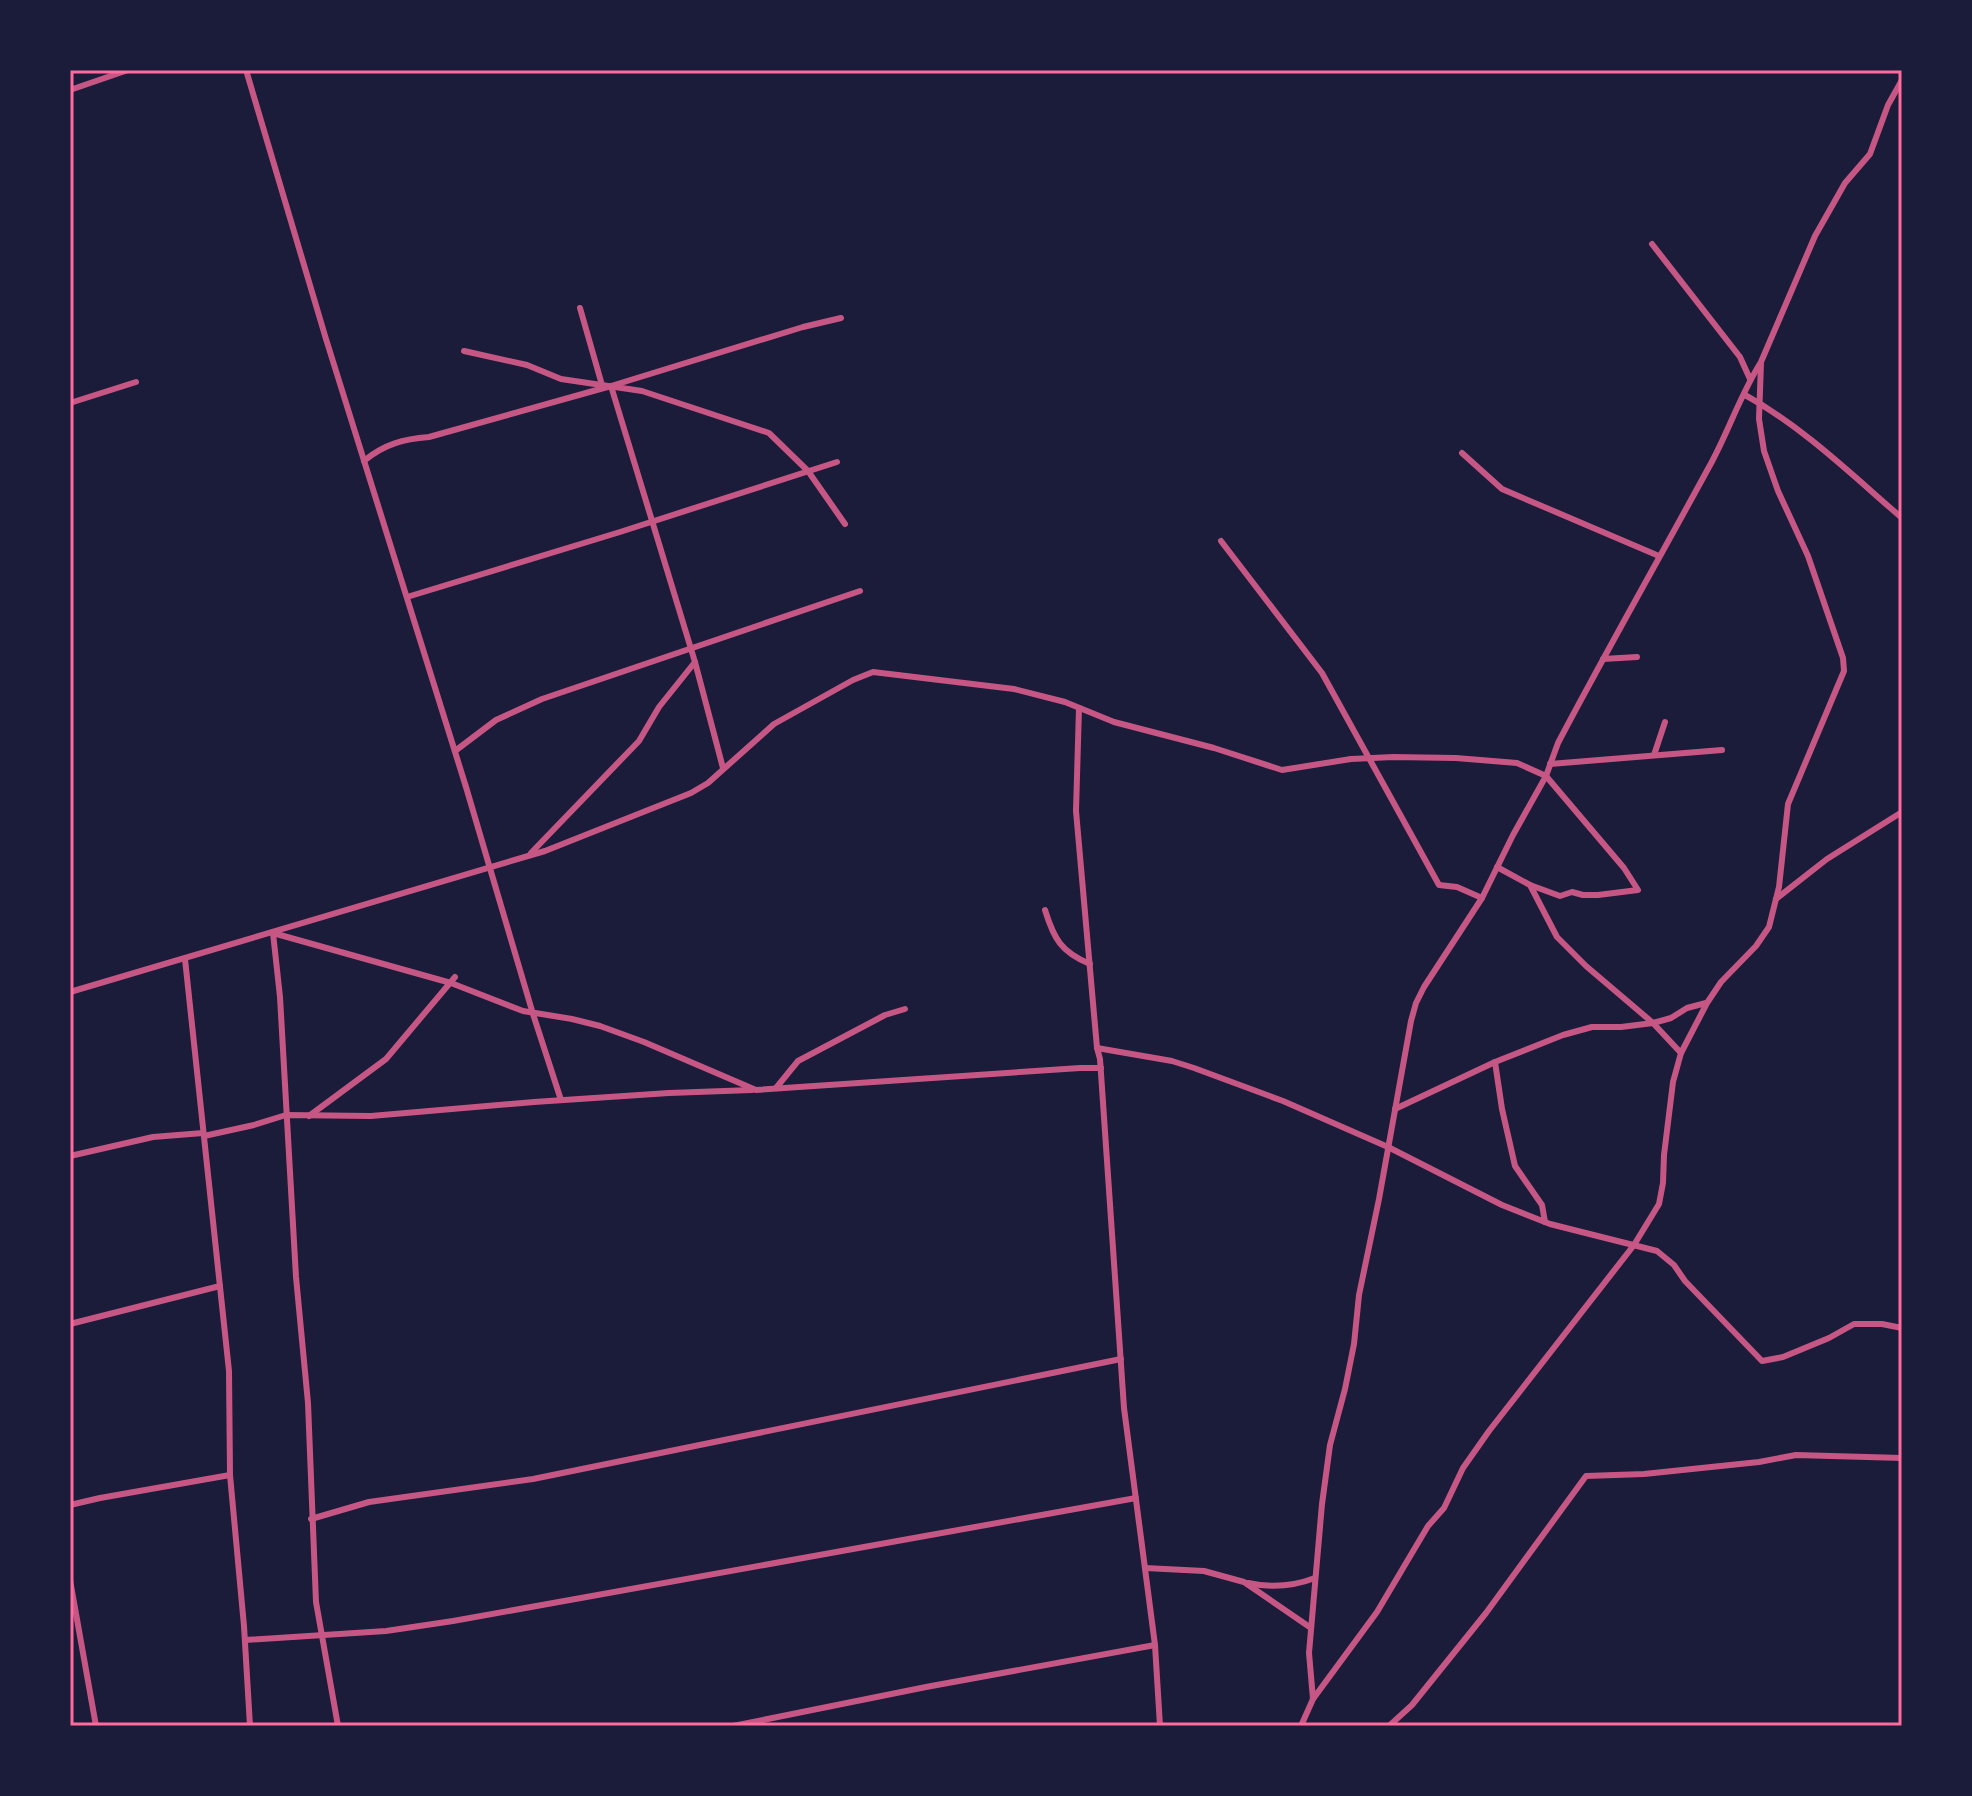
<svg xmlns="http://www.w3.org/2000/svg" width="1972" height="1796" viewBox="0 0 1972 1796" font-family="'DejaVu Sans',sans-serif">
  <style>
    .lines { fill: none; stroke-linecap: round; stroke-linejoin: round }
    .minor { stroke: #c65784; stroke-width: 6 }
    .neatline { fill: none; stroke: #ff6b9d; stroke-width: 3 }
  </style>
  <rect width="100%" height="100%" fill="#1b1b3a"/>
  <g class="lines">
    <g class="minor">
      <polyline points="246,70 326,339 466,787 533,1014 561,1100"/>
      <polyline points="70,90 128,70"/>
      <polyline points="1652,244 1740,357 1750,379"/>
      <polyline points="580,308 602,385"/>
      <polyline points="464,351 527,365 561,379 642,391 769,433 808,471 845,524"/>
      <polyline points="611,386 695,662 723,768"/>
      <path d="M1745,395C1803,427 1852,475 1902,518"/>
      <polyline points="70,403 136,382"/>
      <polyline points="1462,453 1502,489 1659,556"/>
      <path d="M364,461C384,444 404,439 429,437L611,386L803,327L841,318"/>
      <polyline points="1221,541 1322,673 1439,885 1457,887 1482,898"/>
      <polyline points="407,597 620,532 837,462"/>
      <polyline points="1603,659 1637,657"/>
      <polyline points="1079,708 1076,811 1097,1048 1100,1059 1124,1408 1155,1645 1160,1726"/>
      <polyline points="455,751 496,720 542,699 860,591"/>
      <polyline points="1654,755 1665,722"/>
      <polyline points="1550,764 1722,750"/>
      <polyline points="531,853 639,741 659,707 695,662"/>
      <polyline points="1497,867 1530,885 1557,937 1586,966 1653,1023 1681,1053"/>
      <polyline points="1776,899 1827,859 1902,812"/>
      <path d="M1045,910C1054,939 1061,952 1090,964"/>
      <polyline points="185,959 229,1371 230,1475 244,1626 250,1726"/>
      <polyline points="70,992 545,851 691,793 708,783 774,724 853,680 873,672 1014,689 1065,702 1114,722 1214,748 1282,770 1351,759 1393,757 1456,758 1517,763 1546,776 1624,868 1638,890 1598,895 1583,895 1572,892 1560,896 1530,885"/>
      <polyline points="1097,1048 1172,1061 1194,1068 1283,1101 1388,1147 1502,1205 1550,1224 1657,1251 1674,1265 1685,1281 1762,1361 1783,1357 1829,1338 1854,1324 1882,1324 1902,1328"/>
      <polyline points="1495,1062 1502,1109 1515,1166 1542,1205 1545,1222"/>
      <polyline points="776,1088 798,1061 885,1015 905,1009"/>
      <polyline points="1395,1109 1495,1062 1563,1035 1592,1027 1621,1027 1653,1023 1671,1018 1687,1008 1706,1003"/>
      <polyline points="309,1116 386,1059 455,977"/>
      <polyline points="204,1136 254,1125 286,1115 371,1116 534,1102 669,1093 752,1090"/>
      <polyline points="70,1156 153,1137 203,1133"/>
      <polyline points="70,1324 220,1286"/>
      <polyline points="70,1505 100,1498 230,1475"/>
      <polyline points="311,1519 369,1502 533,1479 1121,1359"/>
      <polyline points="1145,1568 1204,1571 1244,1582 1311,1628"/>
      <polyline points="70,1580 96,1726"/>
      <path d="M1248,1583C1271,1588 1294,1586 1315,1578"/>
      <polyline points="245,1640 386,1631 453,1621 1136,1498"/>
      <polyline points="1313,1699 1377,1612 1428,1526 1444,1508 1463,1468 1489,1431 1634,1245 1659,1204 1663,1183 1664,1155 1673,1082 1681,1053 1707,1003 1721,982 1756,946 1769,927 1779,887 1788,804 1844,671 1843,658 1808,556 1778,491 1764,451 1759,419 1761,363"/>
      <polyline points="338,1726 316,1602 308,1403 296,1277 280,997 273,933 451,983 523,1011 572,1019 600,1026 644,1042 756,1090 1080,1068 1101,1068"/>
      <polyline points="733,1726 926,1687 1155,1645"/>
      <path d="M1301,1726L1313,1699L1309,1653L1322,1504L1330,1445L1345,1389L1354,1344L1359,1295L1379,1199L1411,1021L1416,1003L1424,987L1482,898L1513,835L1546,776L1558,743C1607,650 1659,559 1709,467C1728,433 1740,395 1761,362L1815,236L1845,183L1870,154L1888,105L1902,80"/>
      <polyline points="1389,1726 1412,1705 1486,1613 1586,1476 1644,1474 1759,1462 1796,1455 1902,1458"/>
    </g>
  </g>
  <rect width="1972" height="1796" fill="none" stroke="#1b1b3a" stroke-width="144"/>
  <rect x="72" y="72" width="1828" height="1652" class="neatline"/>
</svg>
